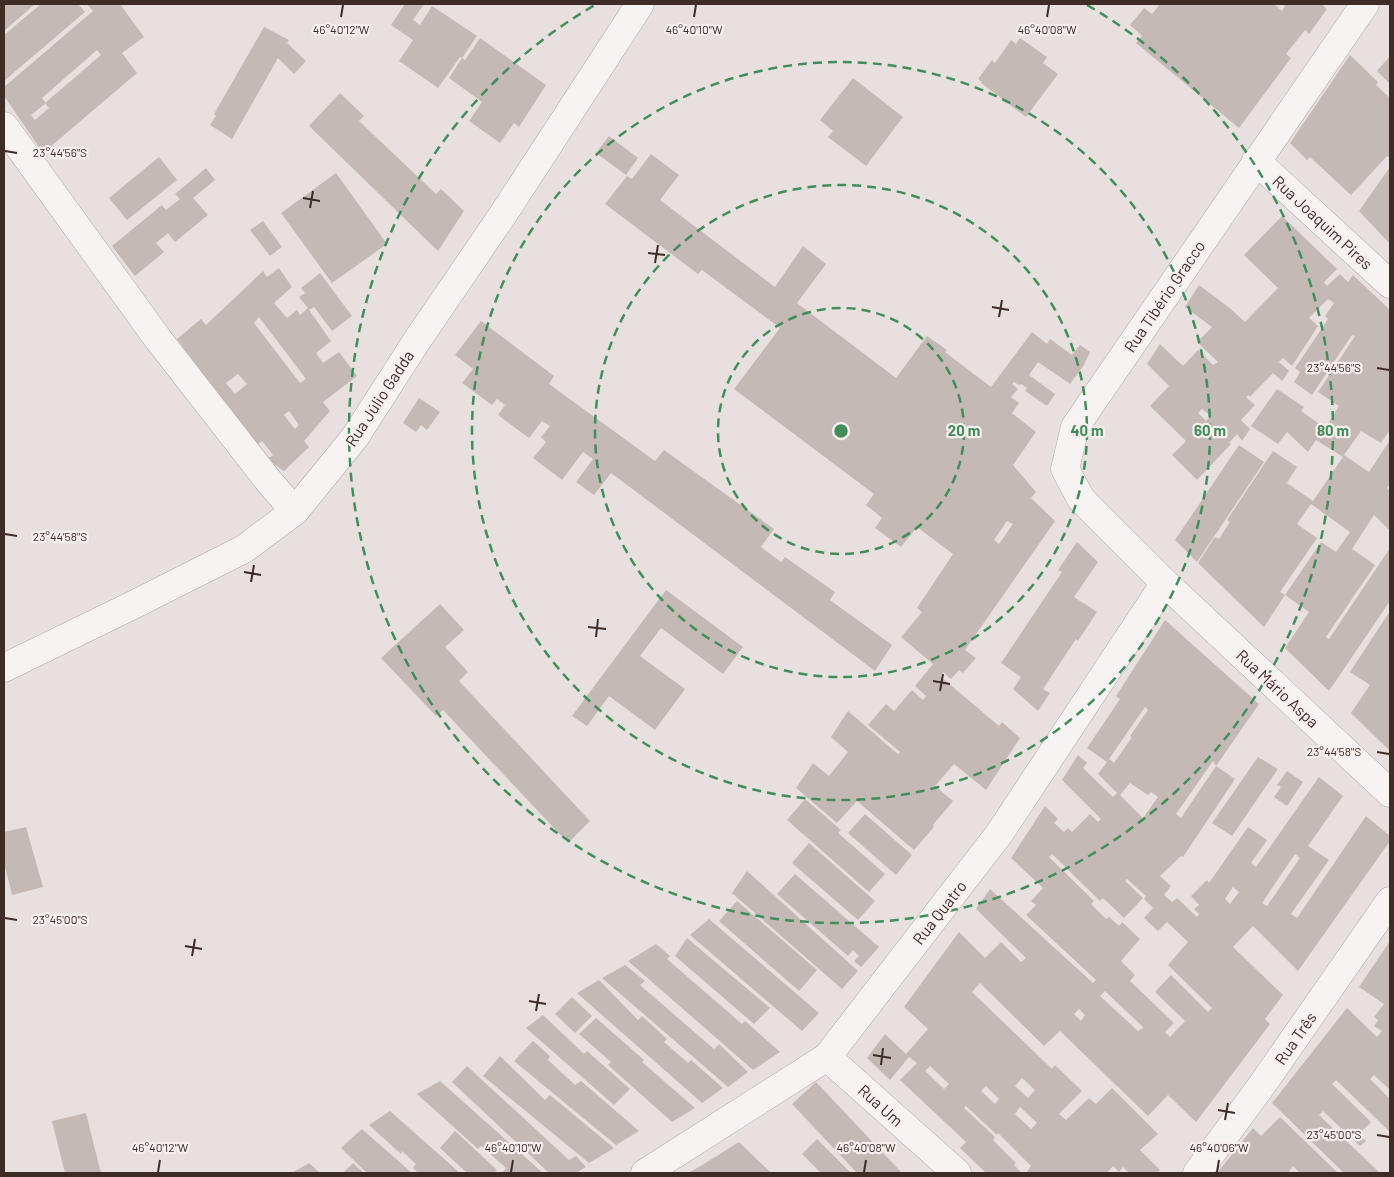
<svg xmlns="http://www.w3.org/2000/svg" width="1394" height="1177" viewBox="0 0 1394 1177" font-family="Barlow,sans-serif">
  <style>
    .building { fill: #c5b9b6; fill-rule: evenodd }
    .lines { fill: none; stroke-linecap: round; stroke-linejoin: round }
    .minor-casing { stroke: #b2a6a4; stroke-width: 29 }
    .minor { stroke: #f7f3f2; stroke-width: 28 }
    .ticks { fill: none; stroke: #402c27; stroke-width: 2 }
    .ring { fill: none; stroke: #418e5a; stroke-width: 2.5; stroke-dasharray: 9 6 }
    .labels { text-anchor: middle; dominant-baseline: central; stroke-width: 4.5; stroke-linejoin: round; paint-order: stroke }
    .street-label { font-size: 16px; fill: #402c27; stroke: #f6efee }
    .ticks-label { font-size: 12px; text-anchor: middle; fill: #402c27; stroke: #f6efee; stroke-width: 4.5; stroke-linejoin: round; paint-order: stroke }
    .centre { fill: #418e5a; stroke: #f6efee; stroke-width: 2.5 }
    .ring-label { font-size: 15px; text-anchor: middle; font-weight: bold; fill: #418e5a; stroke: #f6efee; stroke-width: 4.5; stroke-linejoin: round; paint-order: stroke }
  </style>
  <rect width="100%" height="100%" fill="#e8e0df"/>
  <g class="building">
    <polygon points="4,4 35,4 4,31"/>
    <polygon points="41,4 78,4 85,12 4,81 4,35"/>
    <path d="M87,4H120L144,37L122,53L137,73L43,153L4,96V87L93,11ZM97,50L101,55L45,103L49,108L35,120L31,115L46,103L42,98Z"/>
    <polygon points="405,4 424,4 413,20 420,25 432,6 477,36 462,58 460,57 438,88 399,61 413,40 391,25"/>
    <polygon points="1160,4 1274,4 1282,11 1285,6 1282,4 1321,4 1327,9 1309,34 1305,30 1286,54 1291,58 1239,128 1136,43 1142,36 1130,25 1144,8 1152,14"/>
    <polygon points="264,27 289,40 287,43 306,61 294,74 278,58 232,139 210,125 216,116 214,114"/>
    <polygon points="480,38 546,85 519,127 514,123 500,143 469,121 482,102 449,78 462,58 465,60"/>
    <polygon points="1020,38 1047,57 1043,63 1058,74 1026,117 981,83 982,82 978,79 992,60 995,63 1011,40 1016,44"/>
    <polygon points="1350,55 1378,82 1376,85 1390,98 1390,158 1387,156 1351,195 1310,157 1307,160 1290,143"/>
    <polygon points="1390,56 1390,84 1377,71"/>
    <polygon points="853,78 903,117 866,166 828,137 833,131 820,120"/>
    <polygon points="340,93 364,116 359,121 436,194 441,189 464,211 438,251 309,126"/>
    <polygon points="609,136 638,158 626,175 596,153"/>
    <path d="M651,154L679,175L660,200L775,287L803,246L826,264L797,303L896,378L927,336L947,350L945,352L991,387L1032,332L1047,344L1050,339L1072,355L1080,345L1090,352L1084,365L1070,384L1038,362L1029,375L1055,394L1047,406L1025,391L1027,388L1021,384L1019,385L1014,382L1012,384L1018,389L1011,397L1019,403L1012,413L1036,432L1013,465L1036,492L1031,498L1055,521L965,650L976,658L963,673L959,670L951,679L943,672L940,676L999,726L1002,722L1020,738L986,790L954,764L935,786L953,801L933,825L934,827L914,850L857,801L837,823L796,788L813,763L829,776L848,752L831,737L848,711L898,754L900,752L868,725L886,704L894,711L912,690L923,700L926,696L915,686L933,664L901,637L922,612L917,608L953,554L917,527L901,547L875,528L882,518L866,505L874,494L734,389L780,328L702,270L698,274L605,204L627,176L632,179ZM1007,521L1013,524L999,544L994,540Z"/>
    <polygon points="159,157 177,180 127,220 109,198"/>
    <polygon points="1390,167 1390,244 1359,211"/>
    <polygon points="206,168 215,180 193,198 208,215 175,242 168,233 156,243 164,252 135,276 112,246 162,205 166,210 180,199 175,194"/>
    <polygon points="336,173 387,244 332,283 281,213"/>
    <path d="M1282,216L1337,269L1324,282L1327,286L1340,274L1348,282L1353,275L1390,310V430L1381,443L1361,431L1344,455L1369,472L1390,440V484L1387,488L1390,491L1388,495L1390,496V531L1374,515L1352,549L1375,565L1326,637L1329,639L1390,548V601L1329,691L1285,648L1309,612L1285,595L1321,542L1336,552L1350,532L1311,504L1297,524L1317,538L1280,592L1285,595L1264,627L1198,563L1215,537L1219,539L1230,522L1227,520L1273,451L1297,467L1287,483L1313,501L1343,457L1316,440L1308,452L1287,432L1278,444L1251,426L1277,389L1304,407L1301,411L1325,428L1339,406L1318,392L1355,336L1352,335L1312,395L1294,382L1300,372L1295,368L1328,319L1325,316L1334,303L1328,299L1309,318L1318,326L1292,366L1283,358L1279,362L1289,371L1282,381L1273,373L1250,397L1249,395L1246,397L1255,405L1241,420L1250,429L1242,441L1237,434L1229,443L1231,444L1197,480L1172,455L1186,441L1150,406L1169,386L1147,364L1160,344L1183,366L1198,350L1213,365L1218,362L1197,342L1212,327L1185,307L1199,285L1231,309L1245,322L1278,288L1244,255ZM1202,409L1211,416L1206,421L1198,413Z"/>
    <polygon points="263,221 282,247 270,256 250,230"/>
    <path d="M279,268L292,287L274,303L287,318L297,310L300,315L308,308L299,297L305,293L301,288L320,273L352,316L332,331L314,307L309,310L331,341L316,353L323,363L339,352L357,376L323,402L330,411L304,441L309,447L284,471L269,461L267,459L273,455L262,441L257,445L177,339L201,319L206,325L263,271L267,277ZM259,317L306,379L300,383L254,323ZM238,374L247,384L235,394L226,383ZM289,411L299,425L295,429L284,415Z"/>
    <polygon points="481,321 554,376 549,384 655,461 664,450 774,529 761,547 781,562 785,557 835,592 830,600 892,645 875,671 611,473 594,495 576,482 593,459 583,452 562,480 533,458 546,442 541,437 550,426 542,421 529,438 498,415 505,405 497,399 492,405 462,383 473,369 455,355"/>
    <polygon points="419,398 440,412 427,430 421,425 416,432 403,423"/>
    <polygon points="1239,445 1264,462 1197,562 1175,540"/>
    <polygon points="1077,542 1098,562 1074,597 1097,612 1078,641 1076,639 1043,689 1050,693 1038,711 1013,689 1021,677 1001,663 1062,572 1058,570"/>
    <polygon points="666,590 743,647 723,674 661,628 640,656 685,689 655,730 609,696 587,726 572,716"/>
    <polygon points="440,604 464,630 445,647 468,672 459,681 590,821 568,843 443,710 436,716 381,658"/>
    <polygon points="1390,611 1390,751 1351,713 1370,685 1350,672"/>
    <path d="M1165,620L1259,704L1216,766L1213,761L1176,814L1181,818L1216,766L1235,779L1183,857L1181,856L1160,876L1171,886L1164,895L1172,902L1177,898L1197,917L1199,914L1194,909L1199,905L1191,896L1207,880L1209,883L1248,827L1267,840L1251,863L1256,867L1319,777L1343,796L1308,846L1329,860L1291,914L1297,918L1366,816L1390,836V841L1298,971L1253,926L1233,947L1283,995L1265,1019L1270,1024L1196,1122L1168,1095L1148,1116L1060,1031L1044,1046L980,983L972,992L1052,1069L1055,1065L1082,1091L1059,1114L1066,1120L1089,1098L1096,1104L1112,1088L1158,1134L1140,1150L1160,1170L1157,1173H1129L1123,1167L1119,1172L1113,1166L1107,1173H1026L1031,1166L998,1133L997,1135L966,1106L964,1108L995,1137L993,1140L1016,1163L1014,1165L1022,1173H986L960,1148L966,1142L900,1080L917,1063L909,1057L890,1080L867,1058L885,1034L906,1054L928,1029L904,1007L959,932L985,958L1001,942L1021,962L1026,958L976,909L990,889L1093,983L1096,980L1026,915L1036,905L1031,901L1043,888L1011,858L1045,806L1058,819L1054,823L1064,832L1068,828L1072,832L1090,814L1098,822L1101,819L1062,780L1078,755L1087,763L1083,768L1113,797L1117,793L1098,774L1107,762L1087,748L1120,699L1116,696ZM1145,707L1148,710L1130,736L1132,737L1114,763L1109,759ZM1130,783L1148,795L1151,792L1158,797L1143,818L1120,795ZM1052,854L1100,901L1103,898L1124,918L1143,898L1125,881L1127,879L1146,896L1144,899L1153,908L1144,918L1158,931L1167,922L1188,942L1168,965L1212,1008L1208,1012L1171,975L1155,992L1185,1021L1170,1037L1165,1032L1174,1023L1130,981L1135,975L1121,961L1140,939L1122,922L1119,926L1109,917L1106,919L1091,904L1094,901L1049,857ZM1295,854L1300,858L1267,906L1262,903ZM1233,887L1239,892L1230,904L1225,899ZM1105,991L1143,1027V1028L1138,1031L1100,996ZM1079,1009L1085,1015L1081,1021L1074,1014ZM930,1066L949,1084L944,1089L925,1071ZM1022,1078L1035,1090L1028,1098L1015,1086ZM986,1086L999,1099L995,1104L981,1091ZM1020,1107L1037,1123L1031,1129L1015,1114Z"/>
    <polygon points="1258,757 1278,769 1232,836 1212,823"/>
    <polygon points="1287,771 1303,782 1287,806 1274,797 1281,787 1277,785"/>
    <polygon points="805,799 841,830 838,833 885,874 869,892 787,820"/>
    <polygon points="865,814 912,855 896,875 848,833"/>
    <polygon points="26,827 43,887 12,895 4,863 4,832"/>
    <polygon points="809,843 875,901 858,920 792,863"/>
    <polygon points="747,871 858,971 842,989 732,893"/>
    <polygon points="795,874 879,947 861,967 854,961 859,956 853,950 848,956 777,894"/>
    <polygon points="737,901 817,970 799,991 719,921"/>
    <polygon points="709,919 819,1013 802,1031 690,935"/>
    <polygon points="687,938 770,1008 754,1024 675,956"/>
    <polygon points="1390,941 1390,1045 1389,1047 1390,1049 1390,1090 1374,1075 1370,1079 1390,1099 1390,1132 1336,1080 1332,1084 1371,1122 1359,1134 1366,1141 1360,1146 1323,1111 1319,1115 1380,1173 1344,1173 1272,1103 1347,1008 1377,1037 1382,1031 1374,1026 1378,1020 1374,1017 1384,1004 1359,987"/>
    <polygon points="656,944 670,956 667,959 742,1024 745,1021 780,1052 753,1070 628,961"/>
    <polygon points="625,965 645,981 640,985 714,1049 719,1044 748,1072 728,1087 602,978"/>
    <polygon points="599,980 638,1020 642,1016 667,1039 664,1042 688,1063 691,1060 723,1088 702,1103 577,993"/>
    <polygon points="572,997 592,1016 575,1033 555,1014"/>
    <polygon points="543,1015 584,1054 587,1051 630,1089 614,1105 526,1028"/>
    <polygon points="596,1018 644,1060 642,1062 695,1108 672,1122 608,1065 611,1062 579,1034"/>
    <polygon points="533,1041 550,1056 548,1060 575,1085 581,1081 639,1131 616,1145 514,1061"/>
    <polygon points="500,1056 545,1100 550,1095 614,1148 589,1163 483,1076"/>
    <polygon points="467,1066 569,1160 576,1156 586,1167 576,1173 549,1173 452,1082"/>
    <polygon points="440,1081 543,1173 504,1173 503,1172 506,1168 481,1146 478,1149 417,1094"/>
    <polygon points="816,1082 902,1173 857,1173 792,1104"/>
    <polygon points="390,1111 460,1173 418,1173 413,1168 416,1164 402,1151 401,1154 369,1125"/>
    <polygon points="86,1113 101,1173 65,1173 52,1121"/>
    <polygon points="1280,1117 1338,1173 1300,1173 1293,1166 1289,1171 1291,1173 1217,1173 1253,1128 1261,1136"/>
    <polygon points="362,1129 412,1173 367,1173 341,1148"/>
    <polygon points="455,1131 497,1170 494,1173 467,1173 440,1148"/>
    <polygon points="817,1139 851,1173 821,1173 802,1154"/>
    <polygon points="739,1142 771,1173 688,1173 699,1167"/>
    <polygon points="309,1163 320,1173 292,1173"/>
    <polygon points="353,1163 364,1173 343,1173"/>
  </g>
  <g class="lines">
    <defs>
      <g id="minor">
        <polyline points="1365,4 1075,427 1065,469 1081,499 1165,583 1390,793"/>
        <polyline points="4,126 158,339 271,484 295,511"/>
        <polyline points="1256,161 1390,284"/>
        <polyline points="4,668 133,605 244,549 295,511 355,437 416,342 504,213 640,4"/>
        <polyline points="827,1057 957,1173"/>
        <polyline points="645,1173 827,1057 999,834 1165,583"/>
        <polyline points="1197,1173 1262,1085 1390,901"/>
      </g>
    </defs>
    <use href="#minor" class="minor-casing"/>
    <use href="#minor" class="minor"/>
  </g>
  <path class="ticks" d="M341,17L343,5M694,17L696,5M1047,17L1049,5M5,151L17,153M303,198L320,201M310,208L313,191M648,253L665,255M655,263L658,245M992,307L1009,310M999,317L1002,300M1377,368L1389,370M5,534L17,536M244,572L261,575M251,582L254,565M588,627L606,629M596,637L598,619M933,681L950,684M940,691L943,674M1377,752L1389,754M5,918L17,920M185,946L202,949M192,956L195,939M529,1001L546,1004M536,1011L539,994M873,1055L891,1058M881,1065L883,1048M1218,1110L1235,1113M1225,1120L1228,1103M1377,1135L1389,1137M158,1172L160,1160M511,1172L513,1160M864,1172L866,1160M1217,1172L1219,1160"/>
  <g class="ring">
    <circle cx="841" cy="431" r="123"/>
    <circle cx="841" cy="431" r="246"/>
    <circle cx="841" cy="431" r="369"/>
    <path d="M1087 5A492 492 0 1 1 595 5"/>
  </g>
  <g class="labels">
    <g class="street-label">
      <text transform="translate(1323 222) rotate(43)">Rua Joaquim Pires</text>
      <text transform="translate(1164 296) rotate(-56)">Rua Tibério Gracco</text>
      <text transform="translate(379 398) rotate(-57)">Rua Júlio Gadda</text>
      <text transform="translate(1278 688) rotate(43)">Rua Mário Aspa</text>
      <text transform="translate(939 912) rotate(-52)">Rua Quatro</text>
      <text transform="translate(1295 1038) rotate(-55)">Rua Três</text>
      <text transform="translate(881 1105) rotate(42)">Rua Um</text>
    </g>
  </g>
  <g class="ticks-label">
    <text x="341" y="34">46°40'12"W</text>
    <text x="694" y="34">46°40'10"W</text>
    <text x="1047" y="34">46°40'08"W</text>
    <text x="60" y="157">23°44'56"S</text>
    <text x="1334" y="372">23°44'56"S</text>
    <text x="60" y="541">23°44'58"S</text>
    <text x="1334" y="756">23°44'58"S</text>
    <text x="60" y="924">23°45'00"S</text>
    <text x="1334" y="1139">23°45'00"S</text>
    <text x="160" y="1152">46°40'12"W</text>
    <text x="513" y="1152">46°40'10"W</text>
    <text x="866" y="1152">46°40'08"W</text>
    <text x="1219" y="1152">46°40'06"W</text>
  </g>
  <circle cx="841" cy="431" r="8" class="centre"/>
  <g class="ring-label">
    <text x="964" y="436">20 m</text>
    <text x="1087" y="436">40 m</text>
    <text x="1210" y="436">60 m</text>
    <text x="1333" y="436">80 m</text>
  </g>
  <rect width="1394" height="1177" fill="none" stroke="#402c27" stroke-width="10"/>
</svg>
